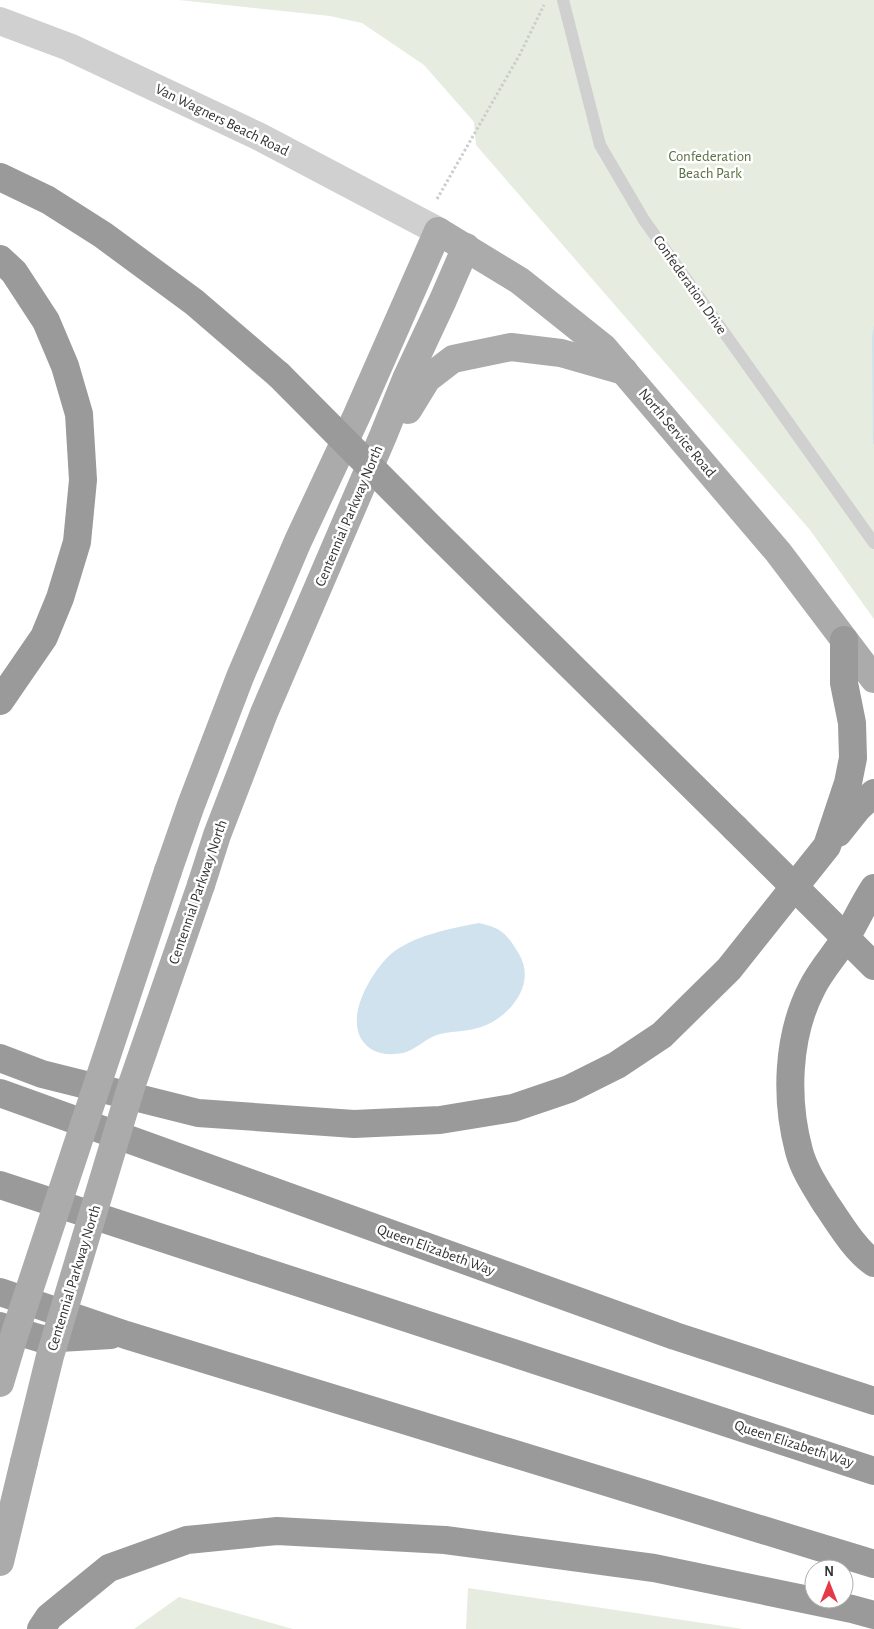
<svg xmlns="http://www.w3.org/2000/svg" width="874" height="1629" viewBox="0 0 874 1629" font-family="'Alegreya Sans',sans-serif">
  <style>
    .green { fill: #e6ecdf }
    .water { fill: #cfe2ee }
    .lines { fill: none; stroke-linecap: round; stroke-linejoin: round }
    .path { stroke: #cdcdcd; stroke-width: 3; stroke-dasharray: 2.5 2.5; stroke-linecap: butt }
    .service { stroke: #d0d0d0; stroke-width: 12 }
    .tertiary { stroke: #d0d0d0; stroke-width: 28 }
    .primary { stroke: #ababab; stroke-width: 28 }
    .motorway { stroke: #9a9a9a; stroke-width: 28 }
    .primary-bridge { stroke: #ababab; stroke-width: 28 }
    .motorway-bridge { stroke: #9a9a9a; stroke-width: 28 }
    .labels { text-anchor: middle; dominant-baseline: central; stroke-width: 5; stroke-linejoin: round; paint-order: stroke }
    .street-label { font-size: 15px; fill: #333; stroke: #fff }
    .park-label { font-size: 15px; fill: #56703f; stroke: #fff }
  </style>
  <rect width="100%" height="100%" fill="#fff"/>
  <g class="green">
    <polygon points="179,0 874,0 874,619 810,530 476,145 474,122 424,65 362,23 330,16"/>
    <polygon points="468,1588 743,1629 466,1629"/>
    <polygon points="179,1597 293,1629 134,1629"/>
  </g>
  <g class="water">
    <polygon points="874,324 874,445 873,443 872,337"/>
    <path d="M479,923C503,928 507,935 519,954C537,984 510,1017 481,1027C467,1032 453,1031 440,1034C425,1038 416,1050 403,1053C392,1055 381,1055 371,1049C338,1027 370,973 391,954C412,936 452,928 479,923Z"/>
  </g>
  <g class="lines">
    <polyline class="path" points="437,199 520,54 544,5"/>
    <polyline class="service" points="563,0 600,145 644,220 874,543"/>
    <polyline class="tertiary" points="0,21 69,47 258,136 438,231"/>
    <g class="primary">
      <polyline points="408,410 427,379 453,359 511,347 561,353 624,371"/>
      <polyline points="168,871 191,805 240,677 298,541 357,415 438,231 520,281 604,348 778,552 874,679"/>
      <polyline points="201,885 217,835 264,713 383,436 406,379 443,300 466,247"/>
      <polyline points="0,1562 24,1462"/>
    </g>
    <g class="motorway">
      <polyline points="0,177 48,200 103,235 194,302 279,375"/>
      <polyline points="0,259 14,272 46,321 65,366 79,414 83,480 77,542 60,598 44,637 0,701"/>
      <polyline points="435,532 735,828"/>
      <polyline points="838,833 858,808 874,793"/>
      <path d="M874,888C864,903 857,919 848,934C837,953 821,969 812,988C787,1036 785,1099 799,1151C804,1170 816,1188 826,1204C840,1224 854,1249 874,1263"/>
      <polyline points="0,1058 42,1074 198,1113 354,1124 440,1120 513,1108 569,1089 617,1065 662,1035 729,969 827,846 848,783 853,758 852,723 844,683 844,640"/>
      <polyline points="0,1093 675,1336 874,1401"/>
      <polyline points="0,1185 874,1471"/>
      <polyline points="0,1292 126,1335 874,1564"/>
      <polyline points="0,1326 42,1339 111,1335"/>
      <polyline points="41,1629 49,1617 109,1568 187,1540 277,1531 445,1540 654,1568 852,1609 874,1615"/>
    </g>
    <g class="primary-bridge">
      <polyline points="0,1383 14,1336 168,871"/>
      <polyline points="24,1462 50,1356 132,1084 201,885"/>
    </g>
    <g class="motorway-bridge">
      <polyline points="279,375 435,532"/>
      <polyline points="735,828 874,966"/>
    </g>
  </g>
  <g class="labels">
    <g class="street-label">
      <text transform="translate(222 120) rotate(26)">Van Wagners Beach Road</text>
      <text transform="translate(690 285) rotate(55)">Confederation Drive</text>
      <text transform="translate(677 433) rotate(50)">North Service Road</text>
      <text transform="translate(349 516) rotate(-67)">Centennial Parkway North</text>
      <text transform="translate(198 892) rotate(-71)">Centennial Parkway North</text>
      <text transform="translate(436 1250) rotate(20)">Queen Elizabeth Way</text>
      <text transform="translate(74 1278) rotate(-73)">Centennial Parkway North</text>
      <text transform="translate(794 1444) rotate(18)">Queen Elizabeth Way</text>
    </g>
    <g class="park-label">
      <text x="710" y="156">Confederation<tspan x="710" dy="17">Beach Park</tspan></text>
    </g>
  </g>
  <g transform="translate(829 1584)"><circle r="24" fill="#ffffff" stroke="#adadad"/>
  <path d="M0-4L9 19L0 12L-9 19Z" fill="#e63946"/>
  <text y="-8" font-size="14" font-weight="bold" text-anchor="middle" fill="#333333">N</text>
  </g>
</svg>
